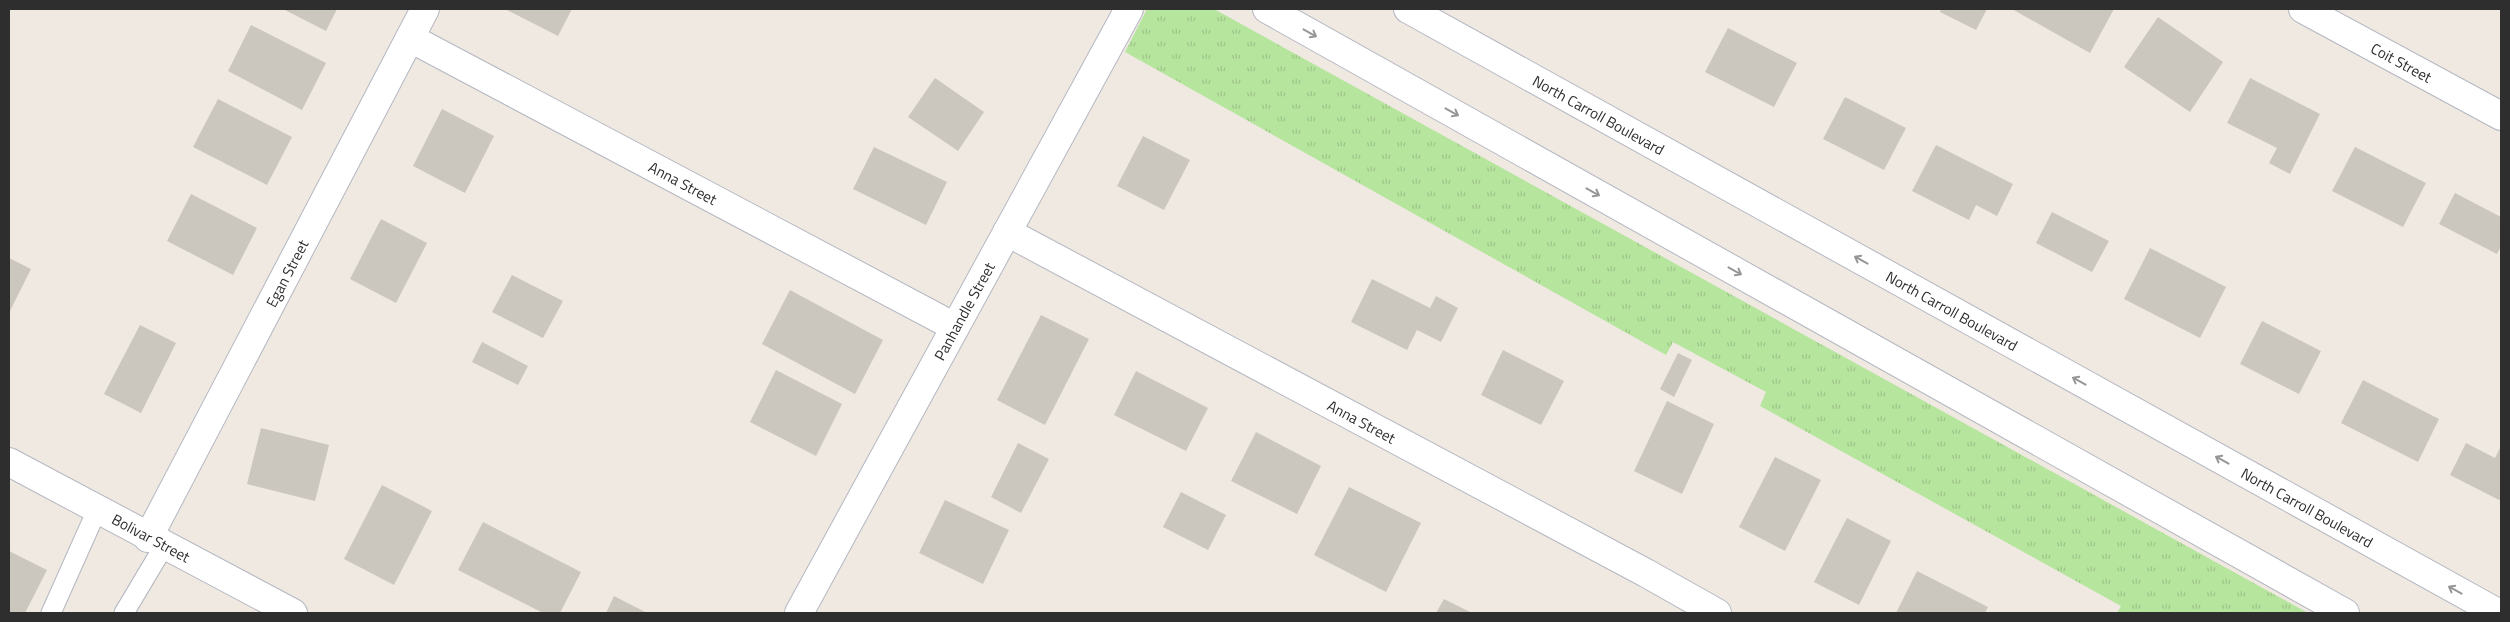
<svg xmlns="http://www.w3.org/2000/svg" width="2510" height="622" viewBox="0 0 2510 622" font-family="'Titillium Web',sans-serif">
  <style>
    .grass { fill: url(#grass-tufts) }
    .building { fill: #cbc7bf }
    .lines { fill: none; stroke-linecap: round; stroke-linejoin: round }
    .service-casing { stroke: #b4b7c1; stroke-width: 21 }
    .minor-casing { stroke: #b4b7c1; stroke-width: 30 }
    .secondary-casing { stroke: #b4b7c1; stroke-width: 30 }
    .service { stroke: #fff; stroke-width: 19 }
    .minor { stroke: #fff; stroke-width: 28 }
    .secondary { stroke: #fff; stroke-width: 28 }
    .oneway { stroke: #969696 }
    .labels { text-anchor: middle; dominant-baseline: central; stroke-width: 5; stroke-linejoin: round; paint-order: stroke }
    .street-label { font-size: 15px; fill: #2e2e2e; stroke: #fff }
  </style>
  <defs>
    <pattern id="grass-tufts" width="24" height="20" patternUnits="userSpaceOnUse" patternTransform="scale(1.25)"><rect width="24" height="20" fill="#b6e59e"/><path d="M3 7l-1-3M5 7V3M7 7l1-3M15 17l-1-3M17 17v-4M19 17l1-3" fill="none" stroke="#9dc588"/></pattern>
  </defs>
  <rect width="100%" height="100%" fill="#efe9e1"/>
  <polygon class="grass" points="1147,9 1214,9 2308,613 2117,613 2121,606 1760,406 1766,392 1673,342 1666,355 1125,52"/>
  <g class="building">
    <polygon points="283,9 337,9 326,31"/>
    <polygon points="505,9 572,9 558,36"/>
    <polygon points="1941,9 1987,9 1976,30 1940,12"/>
    <polygon points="2012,9 2114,9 2090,53"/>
    <polygon points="2158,17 2223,62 2190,112 2124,67"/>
    <polygon points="251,25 326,63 302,110 228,71"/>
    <polygon points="1728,28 1797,63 1774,107 1705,72"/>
    <polygon points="935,78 984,112 958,151 908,117"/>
    <polygon points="2250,78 2320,114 2290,174 2269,163 2277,148 2227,123"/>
    <polygon points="1845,97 1906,128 1884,170 1823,139"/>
    <polygon points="218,99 292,137 267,185 193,147"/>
    <polygon points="442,109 494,136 465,193 413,166"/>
    <polygon points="1143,136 1190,160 1164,210 1117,186"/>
    <polygon points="1936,145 2013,184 1997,216 1976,205 1969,220 1912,191"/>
    <polygon points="874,147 947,182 926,225 853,189"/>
    <polygon points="2355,147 2426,183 2403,227 2332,191"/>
    <polygon points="2455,193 2501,217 2501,246 2497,254 2439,224"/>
    <polygon points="191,194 257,228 233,275 167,241"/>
    <polygon points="2052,212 2109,241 2092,272 2036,243"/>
    <polygon points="381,219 427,243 396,303 350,279"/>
    <polygon points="2150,248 2226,287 2200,338 2124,299"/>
    <polygon points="9,258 31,269 9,313"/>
    <polygon points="512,275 563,301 543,338 492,312"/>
    <polygon points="1372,279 1430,308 1436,296 1458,308 1441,342 1417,330 1407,350 1351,322"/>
    <polygon points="790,290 883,340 855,394 762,344"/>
    <polygon points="1041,315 1089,339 1045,425 997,400"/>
    <polygon points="2262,321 2321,351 2299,394 2240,364"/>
    <polygon points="140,325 176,343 141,413 104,394"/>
    <polygon points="482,342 528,366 518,385 472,362"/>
    <polygon points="1503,350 1564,381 1541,425 1481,395"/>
    <polygon points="1678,353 1692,360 1674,397 1660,389"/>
    <polygon points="776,370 842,404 816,456 750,422"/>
    <polygon points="1136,371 1208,408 1186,451 1114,415"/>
    <polygon points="2363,380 2439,419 2418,462 2341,423"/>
    <polygon points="1667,401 1714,424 1682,494 1634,471"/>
    <polygon points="261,428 329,445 315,501 247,484"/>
    <polygon points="1256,432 1321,466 1297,514 1231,481"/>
    <polygon points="1018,443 1049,459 1021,513 991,497"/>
    <polygon points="2466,443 2495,458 2501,446 2501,501 2450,475"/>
    <polygon points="1775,457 1821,480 1785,551 1739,527"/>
    <polygon points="382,485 432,511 394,585 344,559"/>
    <polygon points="1349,487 1421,523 1386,592 1314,555"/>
    <polygon points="1181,492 1226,515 1208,550 1163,527"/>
    <polygon points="945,500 1009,530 983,584 919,553"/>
    <polygon points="1847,518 1891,541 1859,605 1814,582"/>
    <polygon points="483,522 581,572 560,613 543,613 458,570"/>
    <polygon points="9,551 47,570 25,613 9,613"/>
    <polygon points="1917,571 1988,607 1985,613 1896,613"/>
    <polygon points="614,596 647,613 606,613"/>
    <polygon points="1444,599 1472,613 1436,613"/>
  </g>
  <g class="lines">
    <defs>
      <g id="service">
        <polyline points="51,613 97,510"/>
        <polyline points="124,613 164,546"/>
      </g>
      <g id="minor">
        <path id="s1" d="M2303,9L2501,116"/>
        <path id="s2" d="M410,38L955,327"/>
        <path id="s3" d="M1007,232L1646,573L1717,613"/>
        <path id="s4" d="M9,462L293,613"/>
        <path id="s5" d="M148,538L425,9"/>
        <path id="s6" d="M799,613L1129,9"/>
      </g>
      <g id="secondary">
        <polyline points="1267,9 2345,613"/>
        <path id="s7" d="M1408,9L2498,613"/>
      </g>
    </defs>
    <use href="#service" class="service-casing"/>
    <use href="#minor" class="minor-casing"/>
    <use href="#secondary" class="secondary-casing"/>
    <use href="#service" class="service"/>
    <use href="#minor" class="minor"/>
    <use href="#secondary" class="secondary"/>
  </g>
  <defs><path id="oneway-shaft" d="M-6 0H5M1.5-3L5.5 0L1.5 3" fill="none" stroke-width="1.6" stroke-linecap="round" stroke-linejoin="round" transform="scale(1.25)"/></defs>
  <g class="oneway">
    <use href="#oneway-shaft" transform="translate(1310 33) rotate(29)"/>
    <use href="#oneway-shaft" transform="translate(1452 112) rotate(29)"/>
    <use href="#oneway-shaft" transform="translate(1593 192) rotate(29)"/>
    <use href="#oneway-shaft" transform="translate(1861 260) rotate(-151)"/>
    <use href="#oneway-shaft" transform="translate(1735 271) rotate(29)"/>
    <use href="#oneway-shaft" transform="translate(2079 381) rotate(-151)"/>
    <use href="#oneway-shaft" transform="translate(2222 460) rotate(-151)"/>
    <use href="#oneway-shaft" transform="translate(2455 590) rotate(-151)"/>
  </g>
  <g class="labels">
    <g class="street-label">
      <text stroke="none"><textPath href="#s1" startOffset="112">Coit Street</textPath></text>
      <text stroke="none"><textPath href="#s7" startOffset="218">North Carroll Boulevard</textPath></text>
      <text stroke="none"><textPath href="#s2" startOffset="309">Anna Street</textPath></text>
      <text stroke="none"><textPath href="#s5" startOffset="299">Egan Street</textPath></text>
      <text stroke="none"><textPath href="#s6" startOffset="344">Panhandle Street</textPath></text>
      <text stroke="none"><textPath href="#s7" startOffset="622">North Carroll Boulevard</textPath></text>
      <text stroke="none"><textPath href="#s3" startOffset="402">Anna Street</textPath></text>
      <text stroke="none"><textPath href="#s7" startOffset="1028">North Carroll Boulevard</textPath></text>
      <text stroke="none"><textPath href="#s4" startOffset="161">Bolivar Street</textPath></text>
    </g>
  </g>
  <rect width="2510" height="622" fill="none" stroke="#2e2e2e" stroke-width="20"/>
</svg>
